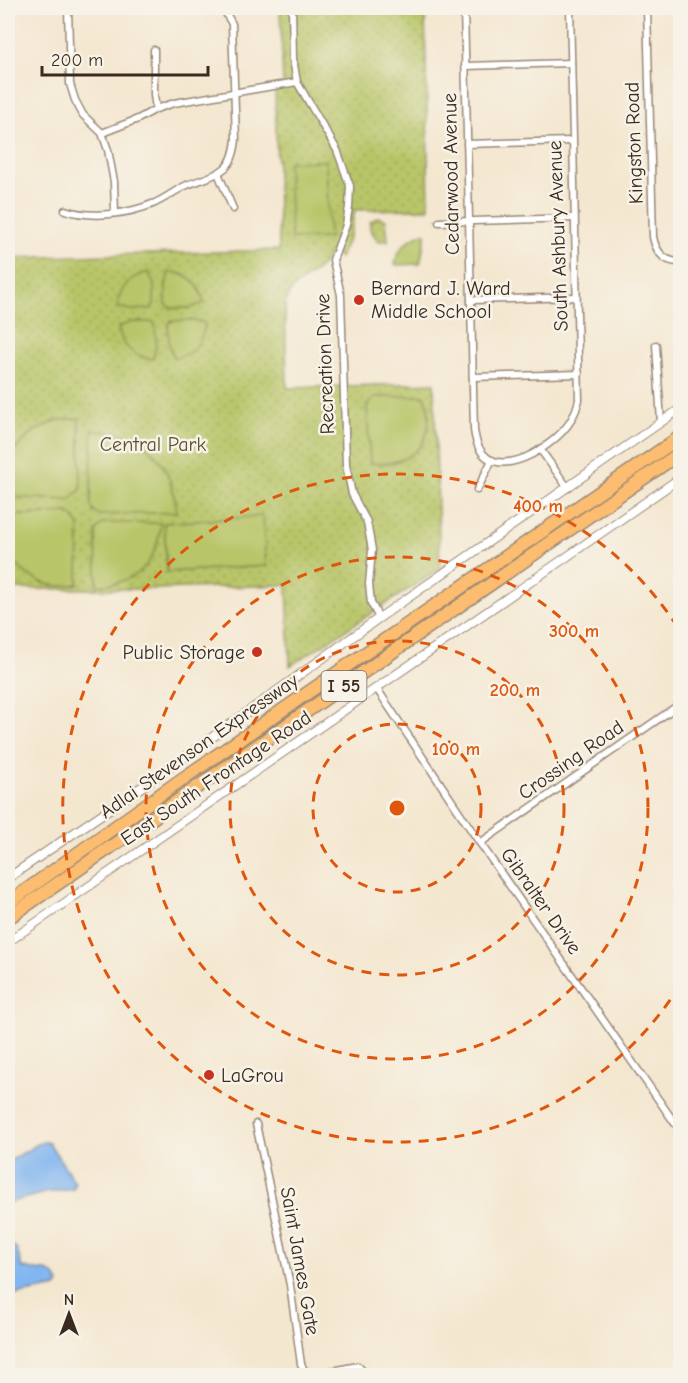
<svg xmlns="http://www.w3.org/2000/svg" width="688" height="1383" viewBox="0 0 688 1383" font-family="'Comic Neue',sans-serif">
  <style>
    .park { fill: url(#park-dots); stroke: #7a7842; stroke-width: 1.5 }
    .pitch { fill: #b8c567; stroke: #7a7842; stroke-width: 1.5 }
    .water { fill: #82b6f0; stroke: #5e7087; stroke-width: 1.5 }
    .lines { fill: none; stroke-linecap: round; stroke-linejoin: round }
    .minor-casing { stroke: #988877; stroke-width: 9 }
    .tertiary-casing { stroke: #988877; stroke-width: 10 }
    .motorway-casing { stroke: #988877; stroke-width: 15 }
    .minor { stroke: #fff; stroke-width: 6 }
    .tertiary { stroke: #fff; stroke-width: 8 }
    .motorway { stroke: #fcbd6f; stroke-width: 12 }
    .ring { fill: none; stroke: #df570d; stroke-width: 3; stroke-dasharray: 10 8 }
    .poi-dot { fill: #c8321e; stroke: #f7f3e8; stroke-width: 2 }
    .labels { text-anchor: middle; dominant-baseline: central; stroke-width: 5; stroke-linejoin: round; paint-order: stroke }
    .shield { fill: #f7f3e8; stroke: #73665b; stroke-width: 1.5 }
    .shield-label { font-size: 18px; font-weight: bold; fill: #3b2a1e }
    .street-label { font-size: 20px; fill: #3b2a1e; stroke: #f7f3e8 }
    .poi-label { font-size: 20px; fill: #3b2a1e; stroke: #f7f3e8; text-anchor: start }
    .park-label { font-size: 20px; fill: #5a5130; stroke: #f7f3e8 }
    .centre { fill: #df570d; stroke: #f7f3e8; stroke-width: 3 }
    .ring-label { font-size: 18px; text-anchor: middle; font-weight: bold; fill: #df570d; stroke: #f7f3e8; stroke-width: 5; stroke-linejoin: round; paint-order: stroke }
  </style>
  <defs>
    <pattern id="park-dots" width="8" height="8" patternUnits="userSpaceOnUse" patternTransform="scale(1.5)"><rect width="8" height="8" fill="#b8c567"/><path d="M2 2h.1M6 6h.1" fill="none" stroke="#9fa959" stroke-width="1.8" stroke-linecap="round"/></pattern>
  </defs>
  <rect width="100%" height="100%" fill="#f7f3e8"/>
  <filter id="ink" filterUnits="userSpaceOnUse"><feTurbulence type="fractalNoise" baseFrequency=".0167" numOctaves="2"/><feDisplacementMap in="SourceGraphic" scale="12" xChannelSelector="R" yChannelSelector="G"/><feConvolveMatrix kernelMatrix="1 2 1 2 8 2 1 2 1" color-interpolation-filters="sRGB"/></filter>
  <filter id="wash" filterUnits="userSpaceOnUse"><feTurbulence type="fractalNoise" baseFrequency=".008" numOctaves="4" result="noise"/><feDisplacementMap in="SourceGraphic" scale="24" xChannelSelector="R" yChannelSelector="G"/><feGaussianBlur stdDeviation="1.35" result="paint"/><feColorMatrix in="noise" values="0 0 0 0 0 0 0 0 0 0 0 0 0 0 0 0 0 1.4 0 .05"/><feComposite in="paint" operator="in"/></filter>
  <g filter="url(#wash)">
    <rect width="100%" height="100%" fill="#f4e7d0"/>
    <g class="park">
      <path d="M280,8H425L429,209L355,210L349,237L340,258L331,251C329,255 326,260 323,264C309,280 291,281 285,305L287,388L434,383L440,569L290,666L287,585L154,589H8V258L279,250L275,89L283,87Z"/>
      <polygon points="378,217 386,220 388,241 378,241 370,229 370,222"/>
    </g>
    <g class="pitch">
      <polygon points="326,161 329,238 291,239 288,162"/>
      <path d="M424,233L426,234L420,264L395,265C398,247 408,239 424,233Z"/>
      <path d="M149,272L154,285V304L151,309L131,310L117,307C120,287 130,276 149,272Z"/>
      <path d="M169,272C189,273 200,283 204,303L190,308H170L166,304V285Z"/>
      <path d="M191,320L205,323C203,343 193,354 174,358L169,344L168,325L171,321Z"/>
      <path d="M132,322H152L155,324L156,346L153,359C133,357 122,347 118,327Z"/>
      <path d="M425,396C439,438 414,468 370,463L367,405L375,397Z"/>
      <polygon points="79,418 81,489 70,500 8,497 8,466 15,450 33,432 55,421"/>
      <path d="M92,431C101,432 112,431 121,434C160,447 172,474 177,512L100,515L94,512L91,506Z"/>
      <path d="M66,513L73,516L79,526L78,584C72,585 65,586 59,586C38,585 10,567 8,545C6,536 7,526 8,516Z"/>
      <polygon points="263,516 266,566 167,572 164,523"/>
      <path d="M103,523H161C156,565 139,582 97,586L96,531Z"/>
    </g>
    <g class="water">
      <polygon points="44,1142 49,1143 74,1181 75,1185 73,1189 44,1193 8,1203 8,1162 38,1144"/>
      <path d="M8,1240L17,1250L22,1267C35,1274 53,1264 59,1284L57,1287L8,1296Z"/>
    </g>
  </g>
  <g filter="url(#ink)">
    <g class="lines">
      <defs>
        <g id="minor">
          <polyline points="68,8 70,84 75,100 83,115 102,133 108,150 114,182 115,213"/>
          <polyline points="292,8 293,59 297,82 337,150 350,186 349,207 346,225 333,260 341,295 346,465 352,494 367,522 372,550 369,584 371,603 379,618"/>
          <path d="M464,8L474,430C481,486 537,458 562,432C571,423 576,412 579,400L570,8"/>
          <path d="M647,8L653,237C656,252 664,262 680,262"/>
          <polyline points="154,50 154,95 156,109"/>
          <polyline points="465,66 571,63"/>
          <polyline points="102,133 138,119 156,109 174,103 297,82"/>
          <polyline points="467,144 572,141"/>
          <polyline points="218,173 233,209"/>
          <path d="M65,210C92,219 129,214 155,203C166,198 176,190 187,185C199,180 215,177 225,168C233,161 235,150 236,139L232,24L223,8"/>
          <polyline points="439,222 574,218"/>
          <polyline points="471,300 576,297"/>
          <polyline points="656,345 661,422"/>
          <polyline points="473,377 579,374"/>
          <polyline points="540,449 568,488"/>
          <polyline points="477,490 492,460"/>
          <polyline points="377,689 480,843 674,1122 680,1129"/>
          <polyline points="480,843 680,704"/>
          <polyline points="256,1124 290,1285 301,1364 304,1370 312,1375 358,1366 367,1376"/>
        </g>
        <g id="tertiary">
          <polyline points="8,878 168,769 379,618 680,409"/>
          <path d="M8,942C232,787 457,634 680,478"/>
        </g>
        <g id="motorway">
          <polyline points="8,903 178,782 680,437"/>
          <polyline points="8,918 680,453"/>
        </g>
      </defs>
      <use href="#minor" class="minor-casing"/>
      <use href="#tertiary" class="tertiary-casing"/>
      <use href="#motorway" class="motorway-casing"/>
      <use href="#minor" class="minor"/>
      <use href="#tertiary" class="tertiary"/>
      <use href="#motorway" class="motorway"/>
    </g>
  </g>
  <g class="ring">
    <circle cx="397" cy="808" r="84"/>
    <circle cx="397" cy="808" r="167"/>
    <circle cx="397" cy="808" r="251"/>
    <path d="M680 985A334 334 0 1 1 680 631"/>
  </g>
  <g class="poi-dot">
    <circle cx="359" cy="300" r="6"/>
    <circle cx="257" cy="652" r="6"/>
    <circle cx="209" cy="1075" r="6"/>
  </g>
  <g class="labels">
    <rect class="shield" x="321.5" y="671" width="45" height="30" rx="4.5"/>
    <g class="shield-label">
      <text x="344" y="686">I 55</text>
    </g>
    <g class="street-label">
      <text transform="translate(634 143) rotate(-92)">Kingston Road</text>
      <text transform="translate(451 174) rotate(-91)">Cedarwood Avenue</text>
      <text transform="translate(558 236) rotate(-92)">South Ashbury Avenue</text>
      <text transform="translate(325 364) rotate(-92)">Recreation Drive</text>
      <text transform="translate(199 746) rotate(-35)">Adlai Stevenson Expressway</text>
      <text transform="translate(571 760) rotate(-35)">Crossing Road</text>
      <text transform="translate(216 778) rotate(-34)">East South Frontage Road</text>
      <text transform="translate(541 901) rotate(55)">Gibralter Drive</text>
      <text transform="translate(300 1261) rotate(80)">Saint James Gate</text>
    </g>
    <g class="poi-label">
      <text x="371" y="288">Bernard J. Ward<tspan x="371" dy="23">Middle School</tspan></text>
      <text x="245" y="652" text-anchor="end">Public Storage</text>
      <text x="221" y="1075">LaGrou</text>
    </g>
    <g class="park-label">
      <text x="153" y="444">Central Park</text>
    </g>
  </g>
  <circle cx="397" cy="808" r="9" class="centre"/>
  <g class="ring-label">
    <text x="538" y="512">400 m</text>
    <text x="574" y="637">300 m</text>
    <text x="515" y="696">200 m</text>
    <text x="456" y="755">100 m</text>
  </g>
  <rect width="688" height="1383" fill="none" stroke="#f7f3e8" stroke-width="30"/>
  <g transform="translate(69 1314)" stroke="#f7f3e8" stroke-width="4.5" paint-order="stroke">
  <path d="M0-4.5L10 22L0 15L-10 22Z" fill="#3b2a1e"/>
  <text y="-9" font-size="16" font-weight="bold" text-anchor="middle" fill="#3b2a1e">N</text>
  </g>
  <path d="M42 66v9h166v-9" fill="none" stroke="#3b2a1e" stroke-width="3"/>
  <text x="51" y="66" font-size="18" fill="#3b2a1e" stroke="#f7f3e8" stroke-width="4.5" paint-order="stroke">200 m</text>
</svg>
